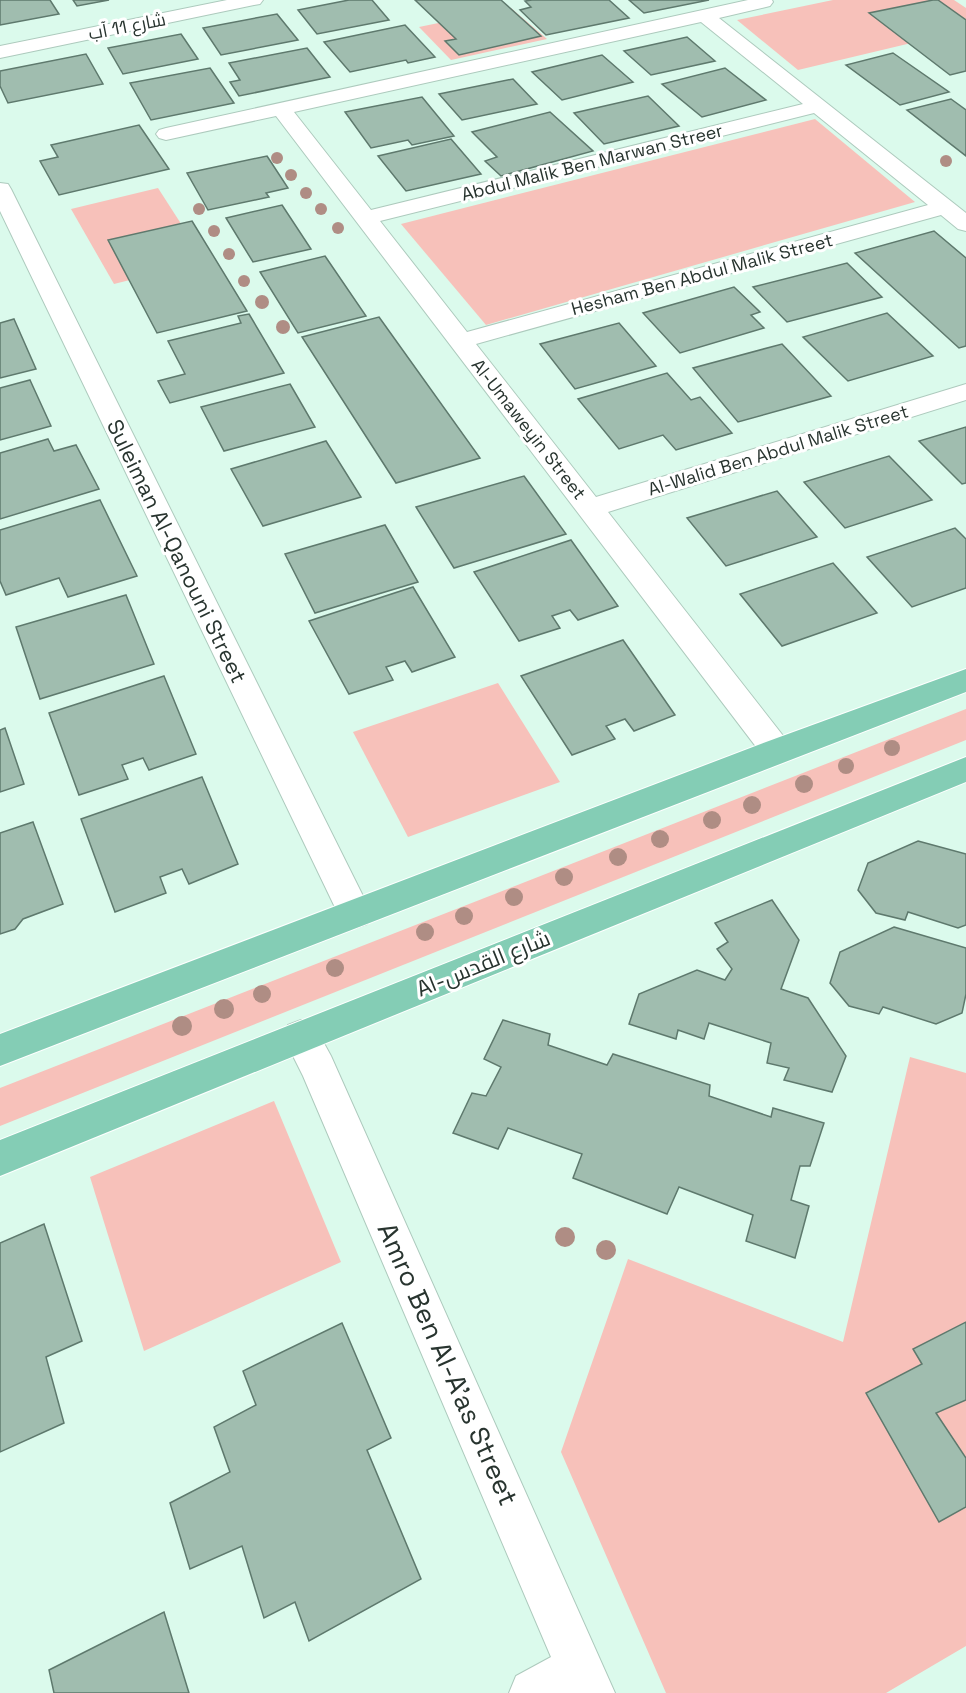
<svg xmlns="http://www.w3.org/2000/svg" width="966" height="1693" viewBox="0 0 966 1693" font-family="'Space Grotesk',Cairo,sans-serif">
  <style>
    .green { fill: #f7c1ba }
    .building { fill: #a0bdaf; stroke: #5e796d; stroke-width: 1.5 }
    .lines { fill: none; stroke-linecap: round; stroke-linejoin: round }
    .minor-casing { stroke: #adcabd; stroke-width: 2 }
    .major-casing { stroke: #fff; stroke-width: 2 }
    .minor { fill: #fff; fill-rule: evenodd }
    .major { fill: #84cdb5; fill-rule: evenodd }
    .tree { fill: #af8d84 }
    .labels { text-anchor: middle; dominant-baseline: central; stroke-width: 6; stroke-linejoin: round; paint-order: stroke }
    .far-street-label { font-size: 18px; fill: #28342f; stroke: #fff }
    .street-label { font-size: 22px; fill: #28342f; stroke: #fff }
    .near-street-label { font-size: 27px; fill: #28342f; stroke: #fff }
  </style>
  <rect width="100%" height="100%" fill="#dbfaec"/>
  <g class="green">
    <polygon points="833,0 954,0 966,8 966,30 798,70 737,20"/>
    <polygon points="511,8 547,39 451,60 419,27"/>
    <polygon points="815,119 915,202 486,325 401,224"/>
    <polygon points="158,188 205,261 114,284 71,209"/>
    <polygon points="498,683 560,782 408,837 353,732"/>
    <polygon points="966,709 966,740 0,1126 0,1088"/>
    <polygon points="910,1057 966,1073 966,1646 886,1693 666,1693 561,1452 628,1259 843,1342"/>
    <polygon points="274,1101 341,1262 144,1351 90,1177"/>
  </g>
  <g class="building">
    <polygon points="0,0 50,0 59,14 0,25"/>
    <polygon points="73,0 109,0 77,6"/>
    <polygon points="349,0 372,0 389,20 317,34 298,10"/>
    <polygon points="415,0 501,0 541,36 459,55 445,41 456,39"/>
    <polygon points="532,0 609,0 629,18 546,35 520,10 531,7 525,1"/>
    <polygon points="629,0 709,0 644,13"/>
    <polygon points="933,0 938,0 966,20 966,71 950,75 869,13"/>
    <polygon points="277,14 298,40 221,55 203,28"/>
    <polygon points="405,25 435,57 408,63 406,60 350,72 324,42"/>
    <polygon points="181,34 198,59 123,74 108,48"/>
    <polygon points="687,37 715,61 651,75 624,51"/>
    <polygon points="307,48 330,77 239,96 230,82 240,80 229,63"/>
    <polygon points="893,53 949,92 900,105 846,65"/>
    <polygon points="86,54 103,84 8,103 0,86 0,71"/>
    <polygon points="602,55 633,82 562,100 532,72"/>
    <polygon points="210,68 234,103 151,120 130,83"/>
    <polygon points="725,68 766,100 702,117 662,84"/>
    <polygon points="513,79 537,104 462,120 439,94"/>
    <polygon points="648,96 679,126 604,144 574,113"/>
    <polygon points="422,97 454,136 412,145 408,140 371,148 345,112"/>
    <polygon points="951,99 966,110 966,156 907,110"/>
    <polygon points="550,112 593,151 501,176 485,161 497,157 472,132"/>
    <polygon points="139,125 169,169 59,195 40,161 58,157 51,145"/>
    <polygon points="451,139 481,174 406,191 378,156"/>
    <polygon points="267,156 288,188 266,193 269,197 208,210 187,173"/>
    <polygon points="282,205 311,249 253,262 226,218"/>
    <polygon points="192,221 247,311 157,333 108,240"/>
    <polygon points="934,231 966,258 966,346 959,348 855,253"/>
    <polygon points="325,256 366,316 298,333 260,272"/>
    <polygon points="847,263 882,297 787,322 753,287"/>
    <polygon points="734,287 760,312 751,315 764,328 680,353 643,313"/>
    <polygon points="887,313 933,356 848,381 803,337"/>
    <polygon points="249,314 284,373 170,403 158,381 185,374 168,341 241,323 238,316"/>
    <polygon points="379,317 480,458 396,483 302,337"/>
    <polygon points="14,319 36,369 0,378 0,323"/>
    <polygon points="619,323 656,366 575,389 540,344"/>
    <polygon points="782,344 831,396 738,422 693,368"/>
    <polygon points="667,373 691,400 700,397 732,433 676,450 663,435 619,449 578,399"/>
    <polygon points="30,380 51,426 0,440 0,388"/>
    <polygon points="290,384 315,427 224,451 201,407"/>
    <polygon points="966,427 966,483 962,484 919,441"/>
    <polygon points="48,439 54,451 76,445 99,489 0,519 0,453"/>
    <polygon points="326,441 361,497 263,526 231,469"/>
    <polygon points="889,456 932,500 845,528 804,482"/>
    <polygon points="524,476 566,534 454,568 416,507"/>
    <polygon points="777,491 817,537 726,566 687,518"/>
    <polygon points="100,500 137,576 68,597 59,578 6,595 0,581 0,530"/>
    <polygon points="385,525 418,582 315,613 285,554"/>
    <polygon points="955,528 966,539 966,588 912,607 867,557"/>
    <polygon points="571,540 618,606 578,620 570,610 552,616 560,628 519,641 474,572"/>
    <polygon points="833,563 877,613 782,646 740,594"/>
    <polygon points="413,587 455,657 412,672 405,661 386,667 393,680 349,694 309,621"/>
    <polygon points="126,595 154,664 40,699 16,627"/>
    <polygon points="623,640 675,715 634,731 625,719 606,726 615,739 572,755 521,676"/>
    <polygon points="164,676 196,754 149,770 143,758 122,765 128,779 79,795 49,713"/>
    <polygon points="5,728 24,784 0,792 0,730"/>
    <polygon points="202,777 238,864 189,884 182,869 160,877 166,893 115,912 81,819"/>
    <polygon points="33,822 63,904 23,919 15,929 0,934 0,833"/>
    <polygon points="918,841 966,854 966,925 958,928 908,912 905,920 876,913 858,890 868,863"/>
    <polygon points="772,900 799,940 781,989 808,998 846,1056 832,1092 784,1080 789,1068 767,1063 771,1043 709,1023 704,1039 678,1030 676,1039 629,1024 639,994 697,970 725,980 732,969 717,949 728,942 715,923"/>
    <polygon points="894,927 966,948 966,994 962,1013 936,1024 883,1007 879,1014 849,1006 830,983 840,952"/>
    <polygon points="503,1020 550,1034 548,1045 607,1065 613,1054 710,1085 709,1096 771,1117 773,1108 824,1123 810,1166 800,1166 791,1200 809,1206 795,1258 746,1241 753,1215 679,1187 667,1214 573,1178 582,1154 508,1128 498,1149 453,1133 472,1093 486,1096 501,1067 484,1059"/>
    <polygon points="44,1224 82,1341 46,1357 64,1423 0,1452 0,1243"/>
    <polygon points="966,1322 966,1400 936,1413 966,1458 966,1507 939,1522 866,1393 922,1364 913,1349"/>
    <polygon points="342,1323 391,1438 367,1450 421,1579 309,1641 295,1602 264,1618 242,1546 190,1569 170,1503 230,1472 214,1427 256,1405 243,1371"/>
    <polygon points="164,1612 189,1693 54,1693 49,1670"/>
  </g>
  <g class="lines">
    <defs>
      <g id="minor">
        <polygon points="227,0 263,0 260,4 254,5 0,58 0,46"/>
        <path d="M748,0H772L773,2L770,6L719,18L966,213V231L958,229L941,215L476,344L596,497L966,384V400L608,512L788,742L793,751L788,760L777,763L766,760L276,116L166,140L159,138L156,134L159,130L166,128ZM701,22L803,104L371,210L294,112ZM814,113L928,205L467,332L380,221Z"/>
        <polygon points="0,183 8,184 11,189 367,904 372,914 367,924 355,928 343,924 0,211"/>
        <polygon points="301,1020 314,1025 331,1056 615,1693 509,1693 516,1676 551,1657 303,1076 283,1036 288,1025"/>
      </g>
      <g id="major">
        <polygon points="966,669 966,692 0,1066 0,1034 766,742"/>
        <polygon points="966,757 966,782 0,1176 0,1140"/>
      </g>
    </defs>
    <use href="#minor" class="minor-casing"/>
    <use href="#major" class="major-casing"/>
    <use href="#minor" class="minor"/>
    <use href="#major" class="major"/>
  </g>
  <g class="tree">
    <circle cx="277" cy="158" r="6"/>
    <circle cx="946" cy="161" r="6"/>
    <circle cx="291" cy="175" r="6"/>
    <circle cx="306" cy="193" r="6"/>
    <circle cx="199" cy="209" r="6"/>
    <circle cx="321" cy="209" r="6"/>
    <circle cx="338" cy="228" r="6"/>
    <circle cx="214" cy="231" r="6"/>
    <circle cx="229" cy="254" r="6"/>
    <circle cx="244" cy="281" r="6"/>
    <circle cx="262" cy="302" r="7"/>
    <circle cx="283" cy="327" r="7"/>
    <circle cx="892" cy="748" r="8"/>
    <circle cx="846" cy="766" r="8"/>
    <circle cx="804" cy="784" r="9"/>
    <circle cx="752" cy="805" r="9"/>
    <circle cx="712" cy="820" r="9"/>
    <circle cx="660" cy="839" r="9"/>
    <circle cx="618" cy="857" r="9"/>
    <circle cx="564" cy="877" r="9"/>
    <circle cx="514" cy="897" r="9"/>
    <circle cx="464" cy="916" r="9"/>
    <circle cx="425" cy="932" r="9"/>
    <circle cx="335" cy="968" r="9"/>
    <circle cx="262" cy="994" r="9"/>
    <circle cx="224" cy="1009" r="10"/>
    <circle cx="182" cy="1026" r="10"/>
    <circle cx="565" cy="1237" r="10"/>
    <circle cx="606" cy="1250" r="10"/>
  </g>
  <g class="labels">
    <g class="far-street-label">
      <text transform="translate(127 26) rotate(-11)">شارع 11 آب</text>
      <text transform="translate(592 162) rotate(-14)">Abdul Malik Ben Marwan Streer</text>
      <text transform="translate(702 274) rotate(-15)">Hesham Ben Abdul Malik Street</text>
      <text transform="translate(529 429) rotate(52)">Al-Umaweyin Street</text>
      <text transform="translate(778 450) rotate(-17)">Al-Walid Ben Abdul Malik Street</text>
    </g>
    <g class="street-label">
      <text transform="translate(177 551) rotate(64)">Suleiman Al-Qanouni Street</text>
      <text transform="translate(483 963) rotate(-22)">Al-شارع القدس</text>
    </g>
    <g class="near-street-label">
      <text transform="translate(448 1364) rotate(66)">Amro Ben Al-A'as Street</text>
    </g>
  </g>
</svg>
